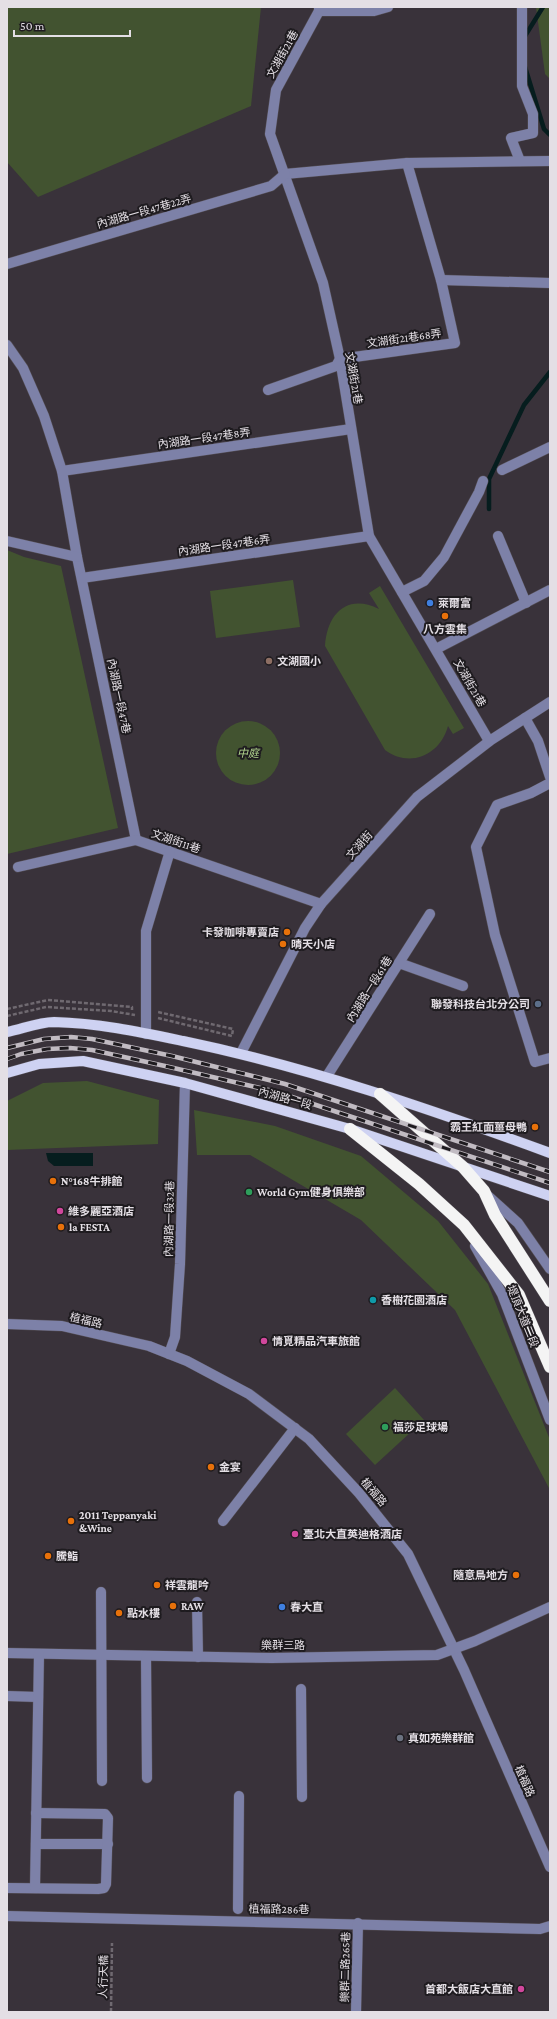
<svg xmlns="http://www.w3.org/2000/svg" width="557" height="2019" viewBox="0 0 557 2019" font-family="'Crimson Pro','Noto Sans TC',serif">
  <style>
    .green { fill: #425330 }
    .water { fill: #061d1e }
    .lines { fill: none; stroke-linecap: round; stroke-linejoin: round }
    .stream { stroke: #061d1e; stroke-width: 4.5 }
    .minor-casing { stroke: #544e55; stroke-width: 11 }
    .major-casing { stroke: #544e55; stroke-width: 11 }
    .highway-casing { stroke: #544e55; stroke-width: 13 }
    .path { stroke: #6f6970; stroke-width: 2.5; stroke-dasharray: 4 2; stroke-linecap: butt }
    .minor { stroke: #7d81a8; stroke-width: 10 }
    .major { stroke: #ced2f2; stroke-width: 10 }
    .highway { stroke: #f4f4f4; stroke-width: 12 }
    .rail-casing { stroke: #c1bbc2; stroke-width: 4.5 }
    .rail { stroke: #1e1b1f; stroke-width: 3; stroke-dasharray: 9; stroke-linecap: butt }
    .shop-dot { fill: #3f7fe0; stroke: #1e1b1f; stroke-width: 1.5 }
    .food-dot { fill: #e8710a; stroke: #1e1b1f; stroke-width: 1.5 }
    .education-dot { fill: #8d6e63; stroke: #1e1b1f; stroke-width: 1.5 }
    .service-dot { fill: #5c6f8a; stroke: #1e1b1f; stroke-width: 1.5 }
    .leisure-dot { fill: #2e9e5b; stroke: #1e1b1f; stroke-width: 1.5 }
    .hotel-dot { fill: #d1479c; stroke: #1e1b1f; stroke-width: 1.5 }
    .culture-dot { fill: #0f9aa8; stroke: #1e1b1f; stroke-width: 1.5 }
    .worship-dot { fill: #6b7280; stroke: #1e1b1f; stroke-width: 1.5 }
    .labels { text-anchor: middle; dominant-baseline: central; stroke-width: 4; stroke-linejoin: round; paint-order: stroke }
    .street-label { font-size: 11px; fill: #e4dfe5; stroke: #1e1b1f }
    .poi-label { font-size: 11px; font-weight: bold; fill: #e4dfe5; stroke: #1e1b1f; text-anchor: start }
    .park-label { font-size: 11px; font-style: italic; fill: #b5d890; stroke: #1e1b1f }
  </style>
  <rect width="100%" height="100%" fill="#39323a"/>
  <g class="green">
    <polygon points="7,7 261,7 251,106 38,197 7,162"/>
    <polygon points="536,7 550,7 550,79 545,74"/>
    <polygon points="7,550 24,557 61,566 118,828 7,854"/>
    <polygon points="293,580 300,627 216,638 210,591"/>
    <path d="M380,586L464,728L453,734L448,726C440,756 409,768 385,750L325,646C327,614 347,593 379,609L369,593Z"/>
    <circle cx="248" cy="753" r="32"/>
    <polygon points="87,1081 159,1100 158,1144 7,1150 7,1101 43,1083"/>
    <polygon points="194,1110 275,1126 361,1156 438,1221 488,1284 550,1440 550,1490 455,1310 361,1220 250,1155 197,1155"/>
    <polygon points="395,1388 424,1420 375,1465 346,1434"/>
  </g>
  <polygon class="water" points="46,1153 93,1153 93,1166 54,1166 48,1161"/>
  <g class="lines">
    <g class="stream">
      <polyline points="525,36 543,7"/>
      <polyline points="525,67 544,129 550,135"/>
      <polyline points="489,509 489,479 524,405 550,372"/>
    </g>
    <defs>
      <g id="minor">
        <polyline points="319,7 319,11 276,90 270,134 323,283 340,359 369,536 489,741"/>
        <polyline points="319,11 374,11 388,7"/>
        <polyline points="520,161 511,138 533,133 533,114 522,86 522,7"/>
        <polyline points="285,174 407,163 550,161"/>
        <polyline points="7,264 271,186 285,174"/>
        <polyline points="441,280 550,283"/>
        <polyline points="7,345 23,368 44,416 62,471 77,557 136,840"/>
        <polyline points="268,390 336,366 340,359 455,343 441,280 407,163"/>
        <polyline points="502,470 550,447"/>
        <polyline points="62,471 351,429"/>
        <polyline points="498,536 526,603"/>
        <polyline points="7,541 77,557"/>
        <polyline points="82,578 369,536"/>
        <polyline points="402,592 424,581 444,557 479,492 483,481"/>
        <polyline points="436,649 550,590"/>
        <polyline points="525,718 538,741 550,777"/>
        <polyline points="550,783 531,793 497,805 476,847 495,935 535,1062 550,1058"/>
        <polyline points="18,867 136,840 321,904"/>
        <polyline points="399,963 463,986"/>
        <polyline points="146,1034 146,931 170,851"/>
        <polyline points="241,1053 305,928 321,904 417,797 491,740 550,702"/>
        <polyline points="327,1076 430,914"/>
        <polyline points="487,1195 518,1223 550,1269"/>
        <polyline points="475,1246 502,1294 550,1420"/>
        <polyline points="7,1324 62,1326 149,1346 187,1361 249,1394 309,1439 359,1493 408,1554 464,1670 550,1867"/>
        <polyline points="169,1354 175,1337 180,1264 185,1083"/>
        <polyline points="223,1521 295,1428"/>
        <polyline points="101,1592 102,1781"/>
        <polyline points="197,1602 198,1657"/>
        <polyline points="7,1653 272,1658 437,1655 475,1641 550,1607"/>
        <polyline points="146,1656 147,1778"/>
        <polyline points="301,1689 302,1797"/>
        <polyline points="7,1696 38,1697"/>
        <polyline points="36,1844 108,1844"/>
        <polyline points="7,1888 98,1889 104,1888 106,1884 108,1818 105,1814 36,1813"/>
        <polyline points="35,1888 39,1654"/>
        <polyline points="238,1909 239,1796"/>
        <polyline points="7,1916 540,1929 550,1926"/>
        <polyline points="356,2012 358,1923"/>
      </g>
      <g id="major">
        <path d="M7,1032C22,1029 39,1022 54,1022C98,1023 140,1032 183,1041C308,1067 430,1109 550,1153"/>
        <polyline points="7,1073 39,1064 83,1061 185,1083 350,1129 550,1196"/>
      </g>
      <g id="highway">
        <polyline points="380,1094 463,1167 484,1191 495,1215 550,1301"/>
        <polyline points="350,1129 419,1184 464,1225 519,1295 550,1367"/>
      </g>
    </defs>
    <use href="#minor" class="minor-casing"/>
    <use href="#major" class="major-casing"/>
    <use href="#highway" class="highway-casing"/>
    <g class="path">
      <polyline points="7,1009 48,1000 132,1007 132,1010"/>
      <polyline points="7,1016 46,1007 111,1011 135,1015"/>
      <polyline points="158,1018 232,1036 233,1029 158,1012"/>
      <polyline points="111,2012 112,1943"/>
    </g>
    <use href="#minor" class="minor"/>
    <use href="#major" class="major"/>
    <use href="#highway" class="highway"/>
    <defs>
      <g id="rail">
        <polyline points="7,1048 44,1039 71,1037 92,1039 172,1056 285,1084 550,1172"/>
        <polyline points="7,1059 21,1054 47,1049 70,1048 92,1050 165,1066 277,1092 550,1183"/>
      </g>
    </defs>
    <use href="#rail" class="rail-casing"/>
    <use href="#rail" class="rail"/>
  </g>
  <g class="shop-dot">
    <circle cx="430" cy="603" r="4"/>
    <circle cx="282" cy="1607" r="4"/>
  </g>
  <g class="food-dot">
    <circle cx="445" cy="616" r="4"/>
    <circle cx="287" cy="932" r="4"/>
    <circle cx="283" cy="944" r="4"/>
    <circle cx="535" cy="1127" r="4"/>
    <circle cx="53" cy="1181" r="4"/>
    <circle cx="61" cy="1227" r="4"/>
    <circle cx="211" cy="1467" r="4"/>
    <circle cx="71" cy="1521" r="4"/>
    <circle cx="48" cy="1556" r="4"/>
    <circle cx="516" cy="1575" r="4"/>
    <circle cx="157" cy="1585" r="4"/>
    <circle cx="173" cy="1606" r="4"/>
    <circle cx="119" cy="1613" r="4"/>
  </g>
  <circle class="education-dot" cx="269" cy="661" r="4"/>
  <circle class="service-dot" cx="538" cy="1004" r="4"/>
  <g class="leisure-dot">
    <circle cx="249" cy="1192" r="4"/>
    <circle cx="385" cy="1427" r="4"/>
  </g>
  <g class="hotel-dot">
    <circle cx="60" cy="1211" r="4"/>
    <circle cx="264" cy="1341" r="4"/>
    <circle cx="295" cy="1534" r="4"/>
    <circle cx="521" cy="1989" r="4"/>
  </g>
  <circle class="culture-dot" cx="373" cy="1300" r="4"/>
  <circle class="worship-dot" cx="400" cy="1738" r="4"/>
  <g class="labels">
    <g class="street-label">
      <text transform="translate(282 54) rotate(-61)">文湖街21巷</text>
      <text transform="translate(144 211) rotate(-16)">內湖路一段47巷22弄</text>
      <text transform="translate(404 338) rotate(-8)">文湖街21巷68弄</text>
      <text transform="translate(354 378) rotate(80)">文湖街21巷</text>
      <text transform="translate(204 438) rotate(-8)">內湖路一段47巷8弄</text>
      <text transform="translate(224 545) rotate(-8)">內湖路一段47巷6弄</text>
      <text transform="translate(470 683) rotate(60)">文湖街21巷</text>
      <text transform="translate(119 696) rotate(78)">內湖路一段47巷</text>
      <text transform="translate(176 841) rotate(19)">文湖街11巷</text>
      <text transform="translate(359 845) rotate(-48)">文湖街</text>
      <text transform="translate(369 989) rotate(-58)">內湖路一段61巷</text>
      <text transform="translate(285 1098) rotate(15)">內湖路一段</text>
      <text transform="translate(169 1219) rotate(-89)">內湖路一段32巷</text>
      <text transform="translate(523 1316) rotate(68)">堤頂大道二段</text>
      <text transform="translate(86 1320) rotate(13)">植福路</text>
      <text transform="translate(374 1492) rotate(50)">植福路</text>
      <text x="283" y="1645">樂群三路</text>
      <text transform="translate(525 1781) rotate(66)">植福路</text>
      <text transform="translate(279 1909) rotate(1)">植福路286巷</text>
      <text transform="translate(345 1967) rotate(-89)">樂群二路265巷</text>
      <text transform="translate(103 1977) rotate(-89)">人行天橋</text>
    </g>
    <g class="poi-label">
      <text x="438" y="603">萊爾富</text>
      <text x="445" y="629" text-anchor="middle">八方雲集</text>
      <text x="277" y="661">文湖國小</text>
      <text x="279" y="932" text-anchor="end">卡發咖啡專賣店</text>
      <text x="291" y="944">晴天小店</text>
      <text x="530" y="1004" text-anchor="end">聯發科技台北分公司</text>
      <text x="527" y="1127" text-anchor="end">霸王紅面薑母鴨</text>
      <text x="61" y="1181">N°168牛排館</text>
      <text x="257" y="1192">World Gym健身俱樂部</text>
      <text x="68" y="1211">維多麗亞酒店</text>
      <text x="69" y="1227">la FESTA</text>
      <text x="381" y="1300">香樹花園酒店</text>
      <text x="272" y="1341">情覓精品汽車旅館</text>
      <text x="393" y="1427">福莎足球場</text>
      <text x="219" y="1467">金宴</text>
      <text x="79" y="1515">2011 Teppanyaki<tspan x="79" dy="13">&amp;Wine</tspan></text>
      <text x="303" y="1534">臺北大直英迪格酒店</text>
      <text x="56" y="1556">騰鮨</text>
      <text x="508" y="1575" text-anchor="end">隨意鳥地方</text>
      <text x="165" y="1585">祥雲龍吟</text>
      <text x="181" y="1606">RAW</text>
      <text x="290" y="1607">春大直</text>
      <text x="127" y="1613">點水樓</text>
      <text x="408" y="1738">真如苑樂群館</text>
      <text x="513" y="1989" text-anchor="end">首都大飯店大直館</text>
    </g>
    <g class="park-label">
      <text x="248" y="753">中庭</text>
    </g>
  </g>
  <rect width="557" height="2019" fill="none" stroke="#e4dfe5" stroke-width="16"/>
  <path d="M14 30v6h116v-6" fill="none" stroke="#e4dfe5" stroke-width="2"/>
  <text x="20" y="30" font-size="12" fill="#e4dfe5" stroke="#1e1b1f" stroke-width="3" paint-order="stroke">50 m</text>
</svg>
